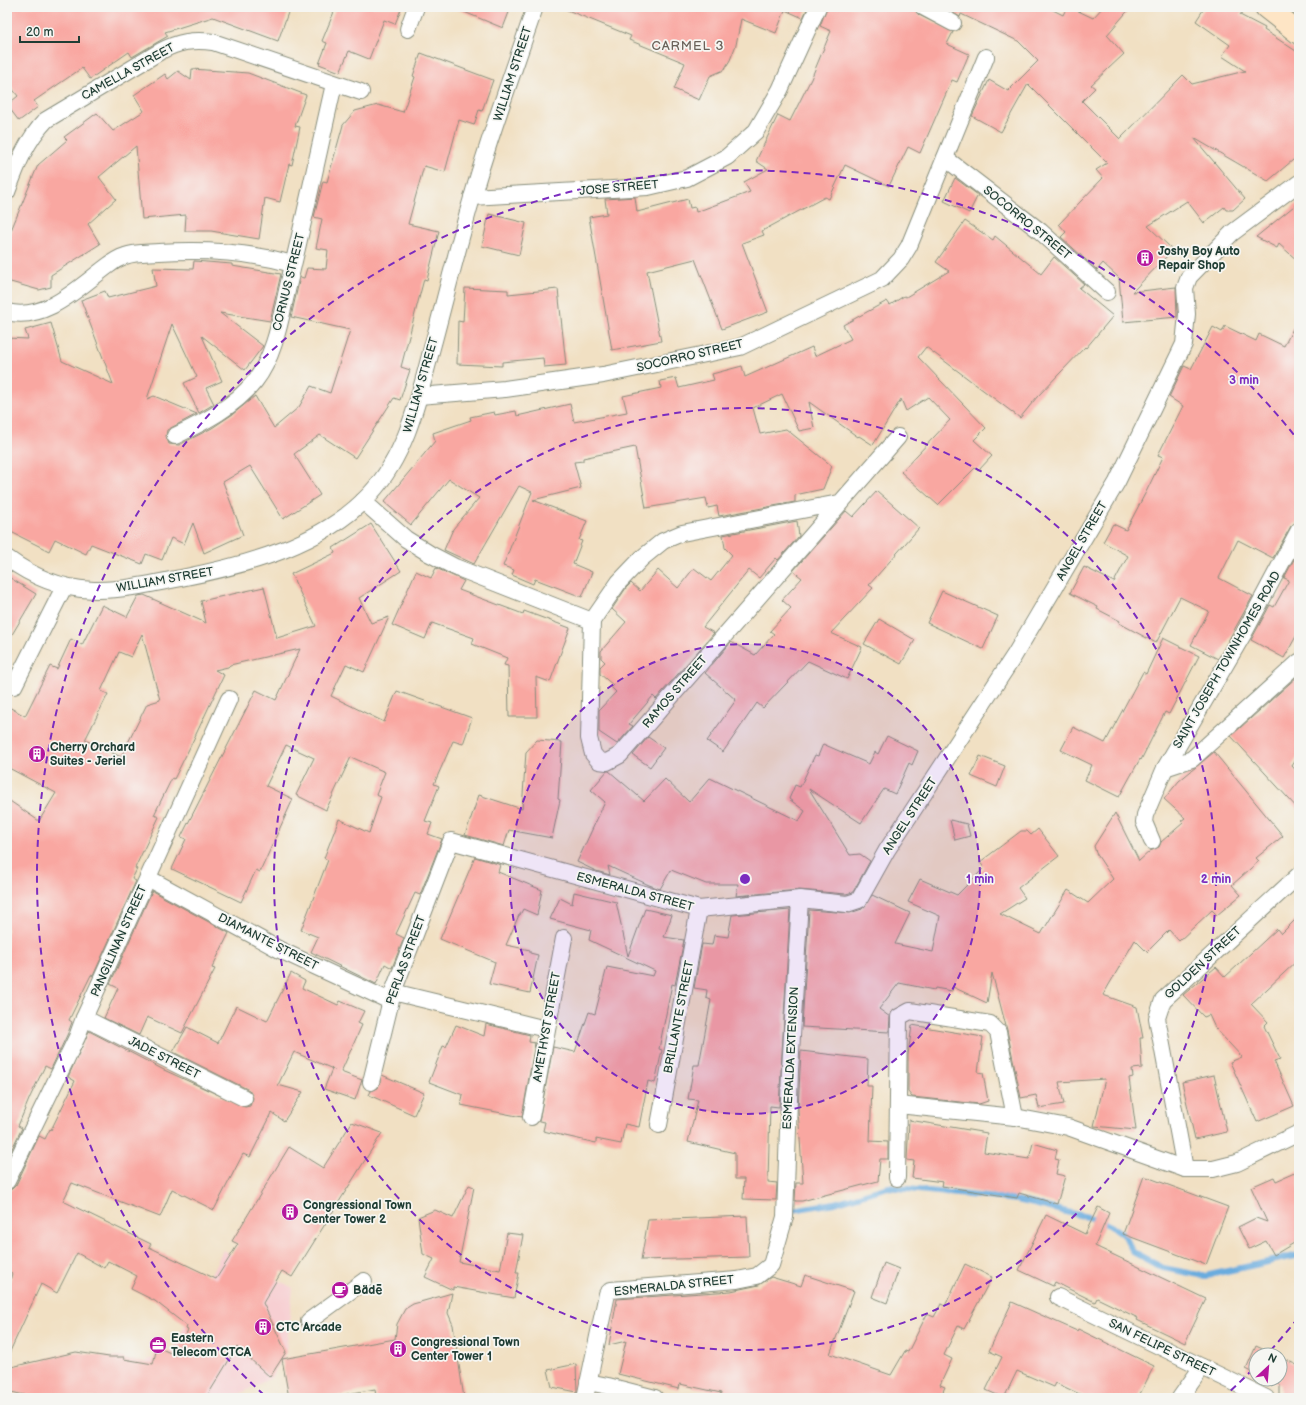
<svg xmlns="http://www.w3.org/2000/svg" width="1306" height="1405" viewBox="0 0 1306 1405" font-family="'Balsamiq Sans',sans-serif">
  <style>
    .built { fill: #f7cfd2 }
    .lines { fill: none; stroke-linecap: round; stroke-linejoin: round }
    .stream { stroke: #6aacde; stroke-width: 6 }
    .building { fill: #f9a7a1; fill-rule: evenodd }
    .street-casing { stroke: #888e7c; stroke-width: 18 }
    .secondary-casing { stroke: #888e7c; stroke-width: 24 }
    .street { stroke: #fff; stroke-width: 16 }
    .secondary { stroke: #fee5c5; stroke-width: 22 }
    .ring { fill: none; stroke: #7b2cbf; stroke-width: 2; stroke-dasharray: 7 5 }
    .labels { text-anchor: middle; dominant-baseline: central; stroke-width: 3.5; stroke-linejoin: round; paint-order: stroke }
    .street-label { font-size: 12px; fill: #1f3d34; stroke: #f6f6f2 }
    .poi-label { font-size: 12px; font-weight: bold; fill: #1f3d34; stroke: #f6f6f2; text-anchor: start }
    .neighbourhood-label { font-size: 13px; letter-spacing: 1px; fill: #6b625a; stroke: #f6f6f2 }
    .centre { fill: #7b2cbf; stroke: #f6f6f2; stroke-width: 2 }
    .ring-label { font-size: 12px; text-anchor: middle; font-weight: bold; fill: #7b2cbf; stroke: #f6f6f2; stroke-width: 3.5; stroke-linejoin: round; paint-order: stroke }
  </style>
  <rect width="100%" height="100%" fill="#f6f6f2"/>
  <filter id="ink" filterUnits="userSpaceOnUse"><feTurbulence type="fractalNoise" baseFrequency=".025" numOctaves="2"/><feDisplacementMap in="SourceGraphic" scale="8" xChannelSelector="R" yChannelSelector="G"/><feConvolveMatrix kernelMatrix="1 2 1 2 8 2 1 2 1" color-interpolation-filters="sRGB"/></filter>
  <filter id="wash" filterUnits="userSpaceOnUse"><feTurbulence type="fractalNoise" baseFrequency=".012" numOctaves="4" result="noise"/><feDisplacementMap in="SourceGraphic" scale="16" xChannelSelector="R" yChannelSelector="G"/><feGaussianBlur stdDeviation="0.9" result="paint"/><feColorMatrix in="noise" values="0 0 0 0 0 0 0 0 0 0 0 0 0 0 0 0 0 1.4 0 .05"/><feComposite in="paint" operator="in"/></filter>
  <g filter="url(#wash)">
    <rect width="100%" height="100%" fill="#f1e0c3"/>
    <polygon class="built" points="223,1250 293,1288 286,1353 271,1378 232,1398 139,1398 147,1360 171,1352"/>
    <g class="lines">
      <polyline class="stream" points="786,1211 835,1203 888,1187 1017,1200 1096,1219 1111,1226 1125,1236 1133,1252 1163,1268 1205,1276 1299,1255"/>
    </g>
    <g id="blocks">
      <g class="building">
        <polygon points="7,7 290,7 278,41 213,17 165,32 168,36 132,57 129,52 90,79 82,68 34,101 38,107 19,121 7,105 18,96 7,82"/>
        <polygon points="336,7 402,7 395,24 384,20 369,59 349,51 340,72 319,64 327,43 322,41"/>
        <polygon points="452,7 511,7 503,28"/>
        <polygon points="560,7 808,7 803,18 785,10 776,33 741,19 736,45 730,60 724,70 710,76 699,100 674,89 685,63 629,40 631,36"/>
        <polygon points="827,7 914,7 919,15 953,32 947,44 969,54 957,82 952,80 920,153 908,147 889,186 845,165 829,199 825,197 762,231 764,235 742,243 768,312 722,329 695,259 647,271 661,341 612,350 589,217 607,214 605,199 635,197 637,212 688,199 690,208 695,207 696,212 750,192 744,182 768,169 756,161 778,115 790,121 811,79 831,31 820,26"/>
        <polygon points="943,7 1047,7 1063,15 1067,7 1070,7 1093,18 1103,7 1131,7 1107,35 1124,54 1091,85 1095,88 1082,101 1120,139 1183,75 1192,84 1245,71 1222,56 1230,45 1196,21 1205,7 1246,7 1240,15 1265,28 1264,30 1299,53 1299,155 1268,181 1194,138 1245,199 1233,210 1226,210 1224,207 1204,223 1187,201 1148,226 1173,250 1132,292 1176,287 1177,317 1123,322 1119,278 1103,263 1097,270 1061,237 1066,232 1059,224 1103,178 1096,170 1107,163 1028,84 1001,132 972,116 989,80 1008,91 1038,61 1018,41 961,14 960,17"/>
        <polygon points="421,53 493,80 482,111 479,110 474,125 459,120 445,172 424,166 408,224 439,231 427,280 424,279 401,367 410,370 400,400 394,398 355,458 320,435 294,454 320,495 283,519 250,466 223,482 243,535 204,553 193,523 184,544 171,538 162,560 146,554 142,564 91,544 86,554 55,539 49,551 7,530 7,338 28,339 25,330 51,323 62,361 113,384 81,300 105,291 108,298 156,286 153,268 193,269 194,261 232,264 232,266 281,274 270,321 220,313 263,346 245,370 202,336 222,381 206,388 214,404 199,413 184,383 197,377 172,324 147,399 154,396 197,414 167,430 166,436 169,444 179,445 212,428 233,414 255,396 274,428 299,407 311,386 330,393 350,330 291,317 300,277 304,278 307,268 326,269 328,250 316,248 322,219 314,217 323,181 327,182 343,125 355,111 378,105 403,112 415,77 413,76"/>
        <polygon points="192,69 248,73 306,95 295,126 300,127 292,165 289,164 280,202 265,198 259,239 211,231 185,231 186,215 142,219 136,146 99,177 116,199 88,224 100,244 51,275 51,287 39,290 7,281 7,240 38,165 67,140 64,137 97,113 113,131 144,111 134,95 165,74 168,79 178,71 191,80"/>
        <polygon points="955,178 978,195 969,213 944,201"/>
        <polygon points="1299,202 1299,262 1279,244 1277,248 1256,237"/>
        <polygon points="489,214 526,223 519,255 482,246"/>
        <polygon points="965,221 993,240 995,236 1041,274 1054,257 1084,284 1079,288 1113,316 1086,348 1085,347 1037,397 1020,418 926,347 918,357 986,428 974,440 992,456 978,471 975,468 938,505 901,472 950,420 928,397 906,411 901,399 873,445 859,436 858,437 809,402 814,428 799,431 782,394 753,408 760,434 786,429 832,466 823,489 795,495 795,502 719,516 717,506 708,508 706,498 646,508 635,447 583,458 583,461 574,462 581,488 533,500 587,521 579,540 582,541 573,564 592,572 582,597 535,579 533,584 512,575 514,570 503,566 532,492 519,486 474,564 444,550 453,529 479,498 449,479 411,525 384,502 435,441 433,433 471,420 470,417 494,412 495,415 516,411 517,416 570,404 574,422 627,412 623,396 661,388 660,381 676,378 679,388 714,380 712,374 742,366 745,377 812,347 815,356 851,339 843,325 887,301 890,305 904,296 906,297 949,271 936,262"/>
        <polygon points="465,288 508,290 508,294 558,289 566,365 544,367 543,358 502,362 502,366 457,364 458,321 463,322"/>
        <polygon points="1299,317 1299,521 1291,526 1273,558 1238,540 1219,578 1253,596 1218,659 1191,645 1209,611 1180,597 1156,643 1119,623 1120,621 1097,609 1098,607 1070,593 1084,567 1114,582 1128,556 1103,542 1113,524 1126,530 1147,490 1163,457 1158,455 1183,406 1169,397 1184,366 1191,369 1213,327 1222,332 1225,326 1256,341 1259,334 1284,346"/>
        <polygon points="877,491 919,528 869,585 873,588 831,633 862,647 847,679 808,661 763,708 757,703 723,752 707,741 736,700 705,673 731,642 755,655 774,634 770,631 791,608 782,600 802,578 793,571 846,511 853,517"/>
        <polygon points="797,521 799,536 778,560 776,558 759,578 749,570 703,627 714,633 656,699 653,696 629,724 633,726 617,744 599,732 599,710 616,692 611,687 613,685 600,674 600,667 605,662 601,658 601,651 626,622 612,609 626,588 631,583 640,591 658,570 678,588 694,568 711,581 732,555 725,548 723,535"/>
        <path d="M371,524L401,571L359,598L371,623L389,617L364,672L346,664L331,696L384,722L397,691L472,718L463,744L453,741L434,784L439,786L425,821L432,823L428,834L442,839L420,895L415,893L396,934L404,938L392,968L385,964L376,984L311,952L318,937L301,930L328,860L324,858L339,819L369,833L381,797L376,795L385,772L351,757L326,810L296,795L314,758L286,745L266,786L293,799L260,872L256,870L241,902L172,869L186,839L181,837L256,690L276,700L300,649L230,665L228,667L215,670L224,675L189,749L174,779L172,778L154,815L159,817L135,868L137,869L132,879L136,881L93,976L91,975L69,1020L72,1022L68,1033L51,1069L45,1066L30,1097L18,1126L22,1128L7,1159V799L39,821L56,793L7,767V706L25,716L50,666L57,669L71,639L82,645L102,605L127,617L138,596L144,595L206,623L201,601L264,587L277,638L316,626L291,574L335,553L333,548ZM142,634L160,700L147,704L121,757L85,740L108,694L101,691L119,652L131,657Z"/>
        <polygon points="1299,550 1299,631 1284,658 1251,640 1270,605 1274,607 1289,580 1284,578"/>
        <polygon points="436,568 464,581 459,590 523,614 524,611 570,628 550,682 536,677 537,717 509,717 508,666 504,665 507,658 472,644 474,638 432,623 425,639 392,625 416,571 431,578"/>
        <polygon points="7,576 36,594 7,643"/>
        <polygon points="942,591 998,616 983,649 927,623"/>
        <polygon points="879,619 915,640 901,664 864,644"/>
        <polygon points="1163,638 1199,656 1169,714 1165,712 1141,760 1140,759 1119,797 1085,780 1092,765 1061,750 1073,727 1105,743 1143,672 1146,674"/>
        <polygon points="1299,675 1299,755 1292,766 1299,774 1299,810 1231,736"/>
        <polygon points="887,736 918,751 912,765 909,763 895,794 884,789 861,823 809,789 850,855 860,854 870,861 853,892 846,894 799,890 736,896 738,884 706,884 671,870 660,889 649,885 608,866 610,875 596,871 577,862 605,802 591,790 607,771 609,771 644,801 665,779 689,802 710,778 799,821 805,811 789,799 795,785 800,787 815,755 818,756 823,744 869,764 875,752 878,754"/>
        <polygon points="648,737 664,748 650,767 633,755"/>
        <polygon points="537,740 562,742 558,799 560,800 552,838 509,830 504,846 465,835 479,795 522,809 526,752"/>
        <polygon points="1214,752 1283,836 1256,858 1259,861 1232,885 1241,895 1217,915 1212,910 1179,941 1169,930 1147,952 1135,940 1103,995 1137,1007 1143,1038 1140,1038 1142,1068 1132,1069 1133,1077 1129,1078 1136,1130 1094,1126 1105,1079 1059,1082 1064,1104 1039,1108 1036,1095 1021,1098 1007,1030 992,973 987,1003 953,987 952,991 935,988 934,990 899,983 879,1009 890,1017 889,1032 802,1027 809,910 850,913 862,909 872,895 910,913 895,944 933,952 940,916 908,902 920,879 957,895 984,868 980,862 1021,831 1027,831 1031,835 1038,829 1059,856 1018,888 1025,898 1000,914 1041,934 1068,890 1088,903 1113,879 1096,853 1094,846 1115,813 1139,861 1150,851 1159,847 1161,842 1183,823 1181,821 1185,818 1164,799 1179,781"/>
        <polygon points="980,756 1005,766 997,787 971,776"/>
        <polygon points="950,820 967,824 970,836 955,840"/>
        <polygon points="475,857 498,864 500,865 498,872 542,890 537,915 523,909 520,915 519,915 506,945 530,950 530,953 538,955 530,993 489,984 495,962 440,939"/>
        <polygon points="152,891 229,933 212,968 215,969 182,1033 147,1017 139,1035 104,1018 118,988 110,984"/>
        <polygon points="574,892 616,902 628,956 645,909 672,915 664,937 684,940 675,985 672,984 659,1049 662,1050 655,1083 648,1081 639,1127 625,1124 621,1144 596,1139 596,1143 543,1131 545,1122 539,1121 553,1047 575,1052 589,1012 595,1014 607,967 653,976 655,971 589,940 591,930 550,919 560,898 572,904"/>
        <polygon points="790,910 779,1107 770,1106 768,1182 777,1183 776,1200 743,1199 744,1179 735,1179 735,1153 688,1142 698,1100 688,1099 694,1065 699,1065 711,1000 706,998 707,990 694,988 702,944 712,945 714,935 728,937 732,915"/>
        <polygon points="1299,916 1299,959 1251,1004 1268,1022 1264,1026 1280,1059 1274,1061 1294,1106 1257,1122 1230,1062 1242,1057 1215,1028 1209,1015 1204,1017 1183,995 1216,967 1225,977 1277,929 1281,934"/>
        <polygon points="291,973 305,981 302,988 338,1005 340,1001 364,1011 358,1023 362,1025 341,1072 362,1080 355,1100 324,1089 332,1069 335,1070 294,1052 278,1085 303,1092 284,1121 272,1113 250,1157 243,1154 214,1210 172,1189 160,1217 72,1183 63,1201 151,1244 149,1247 216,1279 238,1244 232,1241 289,1147 323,1168 352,1122 382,1133 292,1277 282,1271 263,1303 286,1352 270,1377 237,1347 206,1398 37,1398 7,1391 7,1368 76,1352 109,1357 124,1357 124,1359 153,1364 157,1347 175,1355 188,1330 186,1329 187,1326 155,1301 131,1289 137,1276 108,1261 104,1268 77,1253 57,1293 41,1284 7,1358 7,1294 12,1273 7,1271 7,1190 12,1189 16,1185 39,1136 45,1139 50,1129 51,1130 75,1081 68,1077 89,1031 164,1070 245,1107 250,1106 253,1098 249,1090 173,1052 187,1027 218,1043 236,1006 267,1021"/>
        <polygon points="486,1024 530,1035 529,1042 535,1043 522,1117 461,1105 463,1095 429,1082 443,1046 446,1047 456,1025 484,1036"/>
        <polygon points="912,1025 983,1037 978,1072 983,1073 988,1101 979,1104 912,1097 908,1092 908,1055"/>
        <polygon points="801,1051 868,1059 867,1086 872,1086 870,1141 888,1142 888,1159 880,1159 878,1181 802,1201 795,1201 796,1183 803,1183 798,1110"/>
        <polygon points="382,1075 424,1093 414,1115 369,1095 371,1091 378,1088"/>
        <polygon points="1214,1075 1227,1132 1195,1139 1182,1082"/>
        <polygon points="909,1120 987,1133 984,1152 1029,1159 1033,1143 1057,1150 1055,1159 1059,1160 1056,1174 1065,1176 1057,1204 1019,1193 1017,1198 942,1186 943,1182 912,1178 914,1161 907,1160"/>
        <polygon points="1299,1171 1299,1240 1274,1255 1266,1241 1249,1249 1238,1227 1256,1218 1267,1222 1251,1187 1274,1177 1276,1181"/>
        <polygon points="1144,1176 1228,1207 1206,1265 1123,1234"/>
        <polygon points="469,1185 474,1187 459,1262 500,1270 507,1233 523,1235 516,1273 519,1273 514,1298 453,1287 453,1290 425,1277 434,1259 423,1254 418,1217 435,1210 453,1218"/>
        <polygon points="1098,1207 1109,1213 1095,1246 1206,1299 1185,1343 1137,1320 1138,1318 1097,1298 1095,1302 1055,1282 1053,1286 1019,1270 1046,1215 1085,1234"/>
        <polygon points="747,1216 749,1257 641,1260 648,1220"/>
        <polygon points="884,1263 899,1269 887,1303 872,1297"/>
        <polygon points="965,1264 992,1277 964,1329 958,1326 944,1355 952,1359 940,1385 945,1387 940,1398 720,1398 721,1393 680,1384 679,1389 618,1374 626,1341 609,1345 617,1299 731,1291 759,1285 771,1277 801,1286 805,1275 854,1291 830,1354 891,1375 905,1351 908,1352 927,1314 934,1317 941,1304 945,1306"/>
        <polygon points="452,1293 448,1313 453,1325 464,1398 376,1398 375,1389 326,1398 289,1398 282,1359 395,1339 397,1324 405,1309 413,1304"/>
        <polygon points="1012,1302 1077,1331 1078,1329 1154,1366 1138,1398 1088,1398 1056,1383 1054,1387 1017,1371 1004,1398 986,1390 1002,1357 989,1351"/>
        <polygon points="1256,1346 1275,1355 1256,1355 1256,1374 1246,1369"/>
        <polygon points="1280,1357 1299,1366 1299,1398 1280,1398 1280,1385 1268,1379 1280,1379"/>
        <polygon points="576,1364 577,1392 552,1387 548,1370"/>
      </g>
    </g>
  </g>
  <g filter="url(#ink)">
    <use href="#blocks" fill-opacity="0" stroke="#888e7c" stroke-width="1"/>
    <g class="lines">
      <defs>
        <g id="street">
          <polyline points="923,7 953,23"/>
          <polyline points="408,29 416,7"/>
          <polyline points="945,158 1040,231 1107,292"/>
          <path d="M7,192C17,165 26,141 46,120L161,51C178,42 193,39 213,42L361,92"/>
          <polyline points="472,197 648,187 687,178 727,157 756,131 780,90 818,7"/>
          <path d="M7,312C46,322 80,286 109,265C114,261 119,258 125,256C136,252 148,253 159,252C204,249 250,252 293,264"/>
          <polyline points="419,396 505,389 603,375 740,347 882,279 901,259 909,246 986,57"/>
          <path d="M175,436C204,422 234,407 255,381C276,354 281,315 289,282C305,216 319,150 334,84"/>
          <polyline points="363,501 406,539 430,554 455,567 592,621"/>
          <polyline points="839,503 682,533 663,541 642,558 619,582 592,621 589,738 593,754 599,761 607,762 620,755 898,437"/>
          <path d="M7,558C67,602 113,592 181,578C247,565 323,545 370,494C408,453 419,396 433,344C446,295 458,246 472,198C490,134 514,70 535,7"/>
          <polyline points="14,686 64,587"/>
          <polyline points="1165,768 1192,759 1299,662"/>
          <polyline points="1152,841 1144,822 1145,815 1165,768 1244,633 1299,530"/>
          <polyline points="148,878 280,950 390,1001"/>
          <polyline points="393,992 546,1029"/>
          <polyline points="84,1018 244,1098"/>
          <polyline points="371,1082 393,992 451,841 699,909 800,899 847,904 859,900 887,850 1014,656 1117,482 1184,344 1187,314 1185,288 1189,277 1232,233 1299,183"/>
          <polyline points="898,1105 1015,1117 1068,1127 1185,1169 1213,1169 1237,1163 1299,1133"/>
          <polyline points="531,1117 564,938"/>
          <polyline points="659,1125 699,909"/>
          <polyline points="1185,1169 1157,1018 1163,1000 1299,875"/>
          <polyline points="897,1178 899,1017 910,1011 990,1024 998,1032 1015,1117"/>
          <polyline points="7,1181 77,1037 84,1018 229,699"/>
          <polyline points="1058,1297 1266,1398"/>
          <polyline points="309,1321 364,1281"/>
          <polyline points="588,1382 608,1386 655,1398"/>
          <polyline points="585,1398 607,1294 611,1290 737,1280 757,1276 771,1265 785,1217 790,1070 800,899"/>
          <polyline points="1180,1398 1202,1367"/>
        </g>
        <polyline id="secondary" points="1266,7 1299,33"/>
      </defs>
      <use href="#street" class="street-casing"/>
      <use href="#secondary" class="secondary-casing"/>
      <use href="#street" class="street"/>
      <use href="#secondary" class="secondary"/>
    </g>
  </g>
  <circle cx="745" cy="879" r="235" fill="#7b2cbf" fill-opacity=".12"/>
  <g class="ring">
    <circle cx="745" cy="879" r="235"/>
    <circle cx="745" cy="879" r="471"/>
    <path d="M1298 1318A706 706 0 0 1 1270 1351M1253 1369A706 706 0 0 1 1226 1395M264 1395A706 706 0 1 1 1298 440"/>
  </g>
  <defs>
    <symbol id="building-disc" viewBox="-11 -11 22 22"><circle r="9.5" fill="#b5179e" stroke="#f6f6f2"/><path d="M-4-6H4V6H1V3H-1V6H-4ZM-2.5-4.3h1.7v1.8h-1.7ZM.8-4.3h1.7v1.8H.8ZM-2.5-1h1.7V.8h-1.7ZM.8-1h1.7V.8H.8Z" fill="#fff"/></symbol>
    <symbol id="cafe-disc" viewBox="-11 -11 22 22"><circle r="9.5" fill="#b5179e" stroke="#f6f6f2"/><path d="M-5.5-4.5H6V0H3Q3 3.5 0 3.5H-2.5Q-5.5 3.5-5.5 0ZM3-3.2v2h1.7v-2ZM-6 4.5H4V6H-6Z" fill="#fff"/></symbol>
    <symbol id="office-disc" viewBox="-11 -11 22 22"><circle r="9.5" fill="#b5179e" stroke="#f6f6f2"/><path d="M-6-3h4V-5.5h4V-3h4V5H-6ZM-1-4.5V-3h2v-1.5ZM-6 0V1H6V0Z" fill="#fff"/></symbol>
  </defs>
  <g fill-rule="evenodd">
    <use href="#building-disc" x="1135" y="248" width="20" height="20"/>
    <use href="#building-disc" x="27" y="744" width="20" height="20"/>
    <use href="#building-disc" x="280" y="1202" width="20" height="20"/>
    <use href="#cafe-disc" x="330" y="1280" width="20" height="20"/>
    <use href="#building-disc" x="253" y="1317" width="20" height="20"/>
    <use href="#office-disc" x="148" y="1335" width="20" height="20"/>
    <use href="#building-disc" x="388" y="1339" width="20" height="20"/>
  </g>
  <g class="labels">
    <g class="street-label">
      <text transform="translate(128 72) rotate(-29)">CAMELLA STREET</text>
      <text transform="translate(513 74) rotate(-72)">WILLIAM STREET</text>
      <text transform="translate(619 188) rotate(-5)">JOSE STREET</text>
      <text transform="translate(1027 223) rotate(39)">SOCORRO STREET</text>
      <text transform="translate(289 282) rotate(-76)">CORNUS STREET</text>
      <text transform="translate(690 356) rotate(-13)">SOCORRO STREET</text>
      <text transform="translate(421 385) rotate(-74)">WILLIAM STREET</text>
      <text transform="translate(1082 541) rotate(-60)">ANGEL STREET</text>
      <text transform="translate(165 580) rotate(-10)">WILLIAM STREET</text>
      <text transform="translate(1227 660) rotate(-60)">SAINT JOSEPH TOWNHOMES ROAD</text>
      <text transform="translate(675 692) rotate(-49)">RAMOS STREET</text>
      <text transform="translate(910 816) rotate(-57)">ANGEL STREET</text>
      <text transform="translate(635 892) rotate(15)">ESMERALDA STREET</text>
      <text transform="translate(119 941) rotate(-66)">PANGILINAN STREET</text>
      <text transform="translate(268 942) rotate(27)">DIAMANTE STREET</text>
      <text transform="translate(406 960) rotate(-70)">PERLAS STREET</text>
      <text transform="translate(1203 963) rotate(-43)">GOLDEN STREET</text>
      <text transform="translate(679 1017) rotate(-79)">BRILLANTE STREET</text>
      <text transform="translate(547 1027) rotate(-80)">AMETHYST STREET</text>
      <text transform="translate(164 1058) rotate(27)">JADE STREET</text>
      <text transform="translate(791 1058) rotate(-87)">ESMERALDA EXTENSION</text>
      <text transform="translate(674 1286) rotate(-6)">ESMERALDA STREET</text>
      <text transform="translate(1162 1348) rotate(26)">SAN FELIPE STREET</text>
    </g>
    <g class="poi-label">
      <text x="1158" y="251">Joshy Boy Auto<tspan x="1158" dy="14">Repair Shop</tspan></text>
      <text x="50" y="747">Cherry Orchard<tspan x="50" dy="14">Suites - Jeriel</tspan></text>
      <text x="303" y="1205">Congressional Town<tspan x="303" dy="14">Center Tower 2</tspan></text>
      <text x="353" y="1290">Bädē</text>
      <text x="276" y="1327">CTC Arcade</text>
      <text x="171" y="1338">Eastern<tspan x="171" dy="14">Telecom CTCA</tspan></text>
      <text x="411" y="1342">Congressional Town<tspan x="411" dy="14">Center Tower 1</tspan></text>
    </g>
    <g class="neighbourhood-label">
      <text x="688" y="46">CARMEL 3</text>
    </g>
  </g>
  <circle cx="745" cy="879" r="6" class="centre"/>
  <g class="ring-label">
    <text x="1244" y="384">3 min</text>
    <text x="980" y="883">1 min</text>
    <text x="1216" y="883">2 min</text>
  </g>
  <rect width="1306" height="1405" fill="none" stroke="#f6f6f2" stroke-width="24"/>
  <g transform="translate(1268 1367) rotate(26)"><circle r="19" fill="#f6f6f2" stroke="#a0aca6"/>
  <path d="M0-3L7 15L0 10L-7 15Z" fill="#b5179e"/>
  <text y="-6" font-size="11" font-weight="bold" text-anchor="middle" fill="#1f3d34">N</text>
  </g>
  <path d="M20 36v6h59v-6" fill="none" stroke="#1f3d34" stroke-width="2"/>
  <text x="26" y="36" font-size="12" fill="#1f3d34" stroke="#f6f6f2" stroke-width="3" paint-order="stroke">20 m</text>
</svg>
